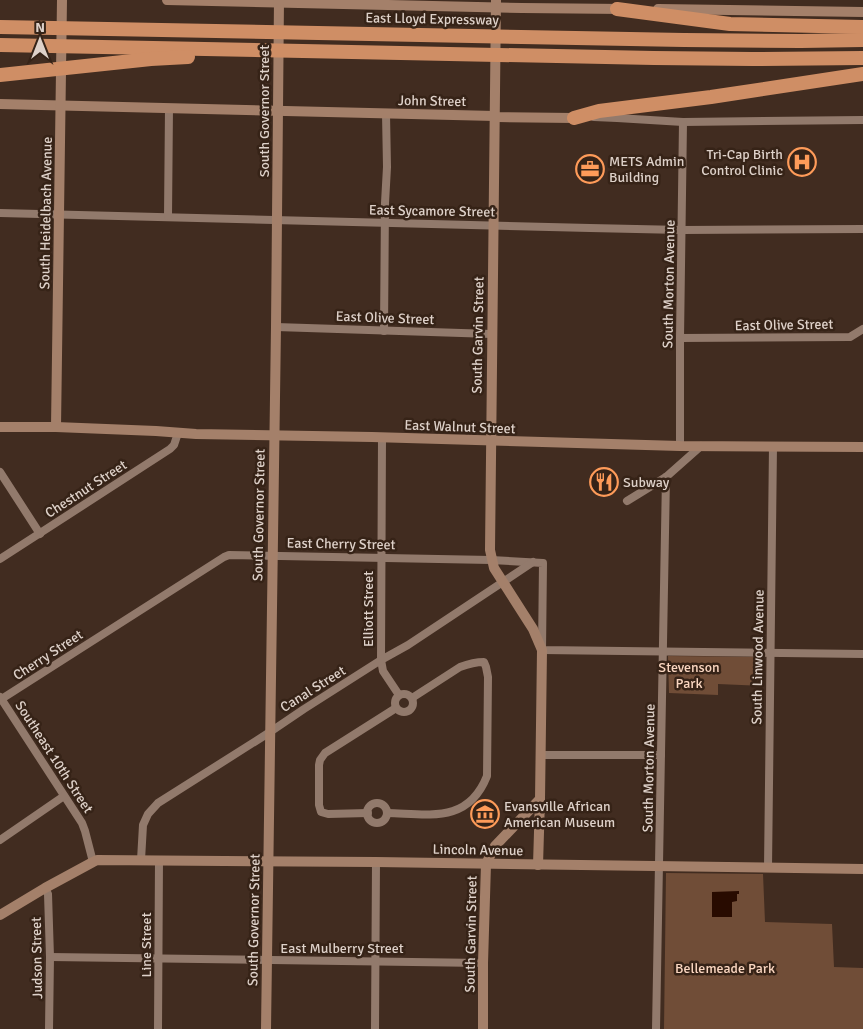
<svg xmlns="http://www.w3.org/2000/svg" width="863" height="1029" viewBox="0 0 863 1029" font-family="Signika,sans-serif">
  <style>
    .green { fill: #704d37 }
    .water { fill: #280b00 }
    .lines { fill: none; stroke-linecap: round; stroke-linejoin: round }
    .street { stroke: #927a6c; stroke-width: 8 }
    .secondary { stroke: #a4806a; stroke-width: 10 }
    .highway { stroke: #cf8e65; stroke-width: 14 }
    .labels { text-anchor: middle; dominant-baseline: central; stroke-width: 5; stroke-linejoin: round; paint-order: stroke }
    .street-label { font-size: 14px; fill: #ded1c9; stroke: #362317 }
    .poi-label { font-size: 14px; fill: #ded1c9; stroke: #362317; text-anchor: start }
    .park-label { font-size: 14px; fill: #fad6c0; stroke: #362317 }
  </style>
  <rect width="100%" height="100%" fill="#412c20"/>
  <g class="green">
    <polygon points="668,656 764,657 764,686 718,684 718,695 669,693"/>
    <polygon points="666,873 763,874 765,922 832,924 834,967 863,968 863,1029 664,1029"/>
  </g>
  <polygon class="water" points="739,891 739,894 737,894 737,901 732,902 732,917 712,917 712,892"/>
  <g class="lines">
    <g class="street">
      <polyline points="594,117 617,118 683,122 863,120"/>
      <polyline points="0,213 590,228 682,230 863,229"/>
      <polyline points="168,216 169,108"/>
      <polyline points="276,327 492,334"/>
      <polyline points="384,331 385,203 387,167 386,114"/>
      <polyline points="680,338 850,337 863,329"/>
      <polyline points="382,438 381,660 383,671 399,695"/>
      <polyline points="680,446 680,338 683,122"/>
      <polyline points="0,472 40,534"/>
      <polyline points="627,501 666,477 701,446"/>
      <polyline points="0,559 170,449 174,445 178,433"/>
      <circle cx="404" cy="703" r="9"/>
      <polyline points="0,697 82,823 85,831 93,862"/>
      <polyline points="0,700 224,557 229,555 491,560 543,563 542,650 863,654"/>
      <polyline points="540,755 661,755"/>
      <circle cx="377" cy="813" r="10"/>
      <polyline points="368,813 328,814 321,812 319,805 319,765 320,760 325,753 396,708"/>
      <path d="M387,813C429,814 468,824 487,776L488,677L486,667L484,662C475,662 468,664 460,667L412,698"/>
      <polyline points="0,840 64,796"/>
      <polyline points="141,860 143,825 148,814 158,803 270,732 304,709 381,660 408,645 533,562"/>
      <polyline points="768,868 773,446"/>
      <polyline points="45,888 48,894 50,957 49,1029"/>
      <polyline points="50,957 483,963"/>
      <polyline points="158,1029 159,860"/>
      <polyline points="375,1029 376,862"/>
      <polyline points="656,1029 666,477"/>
    </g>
    <g class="secondary">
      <polyline points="167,0 522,8 624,9"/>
      <polyline points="658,9 863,12"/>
      <polyline points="0,104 495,116 498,117 574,118"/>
      <polyline points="0,427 56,427 156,431 196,434 372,437 680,446 863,447"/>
      <polyline points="56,427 62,0"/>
      <polyline points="538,865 540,799"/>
      <polyline points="0,915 45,888 93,862 97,860 376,862 863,869"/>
      <polyline points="266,1029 276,327 279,0"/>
      <polyline points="483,1029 483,963 486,864 495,846 540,799 542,650 533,629 494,568 490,550 496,0"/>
    </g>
    <g class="highway">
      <polyline points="617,9 730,24 863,27"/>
      <polyline points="0,27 684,40 801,41 863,40"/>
      <polyline points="0,45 654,58 752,59 863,58"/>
      <polyline points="0,75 151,59 188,57"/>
      <polyline points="574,118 599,111 711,97 863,74"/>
    </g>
  </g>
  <defs>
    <symbol id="hospital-ring" viewBox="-11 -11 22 22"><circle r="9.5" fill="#362317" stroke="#fe9b59" stroke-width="1.5"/><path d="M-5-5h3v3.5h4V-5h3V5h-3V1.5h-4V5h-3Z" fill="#fe9b59"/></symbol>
    <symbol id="office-ring" viewBox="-11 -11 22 22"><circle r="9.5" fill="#362317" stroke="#fe9b59" stroke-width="1.5"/><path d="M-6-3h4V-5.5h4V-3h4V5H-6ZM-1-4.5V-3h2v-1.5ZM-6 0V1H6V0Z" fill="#fe9b59"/></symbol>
    <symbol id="restaurant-ring" viewBox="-11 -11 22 22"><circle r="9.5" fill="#362317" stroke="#fe9b59" stroke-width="1.5"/><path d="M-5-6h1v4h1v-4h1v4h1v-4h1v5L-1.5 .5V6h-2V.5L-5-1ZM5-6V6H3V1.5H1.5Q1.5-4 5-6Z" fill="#fe9b59"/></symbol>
    <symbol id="museum-ring" viewBox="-11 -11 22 22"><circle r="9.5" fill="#362317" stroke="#fe9b59" stroke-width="1.5"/><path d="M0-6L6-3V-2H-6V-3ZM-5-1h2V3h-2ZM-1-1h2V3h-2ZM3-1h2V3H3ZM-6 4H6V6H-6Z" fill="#fe9b59"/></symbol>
  </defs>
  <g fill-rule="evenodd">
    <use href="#hospital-ring" x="786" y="146" width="32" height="32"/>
    <use href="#office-ring" x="574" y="153" width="32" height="32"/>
    <use href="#restaurant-ring" x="588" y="466" width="32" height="32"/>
    <use href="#museum-ring" x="469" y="798" width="32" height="32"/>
  </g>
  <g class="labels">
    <g class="street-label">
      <text transform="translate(432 19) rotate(1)">East Lloyd Expressway</text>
      <text transform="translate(432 101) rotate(1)">John Street</text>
      <text transform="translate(264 111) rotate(-90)">South Governor Street</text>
      <text transform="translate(432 211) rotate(1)">East Sycamore Street</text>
      <text transform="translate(46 213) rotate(-89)">South Heidelbach Avenue</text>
      <text transform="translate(669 284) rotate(-89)">South Morton Avenue</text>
      <text transform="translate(385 318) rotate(2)">East Olive Street</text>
      <text transform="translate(784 325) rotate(-1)">East Olive Street</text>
      <text transform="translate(478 335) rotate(-89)">South Garvin Street</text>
      <text transform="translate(460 427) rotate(2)">East Walnut Street</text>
      <text transform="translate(86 489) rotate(-33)">Chestnut Street</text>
      <text transform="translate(259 515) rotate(-89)">South Governor Street</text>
      <text transform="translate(341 544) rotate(1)">East Cherry Street</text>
      <text transform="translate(368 609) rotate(-90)">Elliott Street</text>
      <text transform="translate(48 655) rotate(-33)">Cherry Street</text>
      <text transform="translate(758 657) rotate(-89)">South Linwood Avenue</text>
      <text transform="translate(313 689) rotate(-32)">Canal Street</text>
      <text transform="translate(54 757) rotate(57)">Southeast 10th Street</text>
      <text transform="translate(649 768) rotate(-89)">South Morton Avenue</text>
      <text transform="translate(478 850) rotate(1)">Lincoln Avenue</text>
      <text transform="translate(254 920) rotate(-89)">South Governor Street</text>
      <text transform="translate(471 934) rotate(-89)">South Garvin Street</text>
      <text transform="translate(146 945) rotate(-90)">Line Street</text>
      <text x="342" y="948">East Mulberry Street</text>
      <text transform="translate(37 958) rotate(-91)">Judson Street</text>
    </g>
    <g class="poi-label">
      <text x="783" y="154" text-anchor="end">Tri-Cap Birth<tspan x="783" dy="16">Control Clinic</tspan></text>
      <text x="609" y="161">METS Admin<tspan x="609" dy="16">Building</tspan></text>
      <text x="623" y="482">Subway</text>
      <text x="504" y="806">Evansville African<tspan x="504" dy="16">American Museum</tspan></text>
    </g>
    <g class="park-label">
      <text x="689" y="667">Stevenson<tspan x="689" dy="16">Park</tspan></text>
      <text x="725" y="968">Bellemeade Park</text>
    </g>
  </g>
  <g transform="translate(40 40)" stroke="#362317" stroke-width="4" paint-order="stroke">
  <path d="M0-4L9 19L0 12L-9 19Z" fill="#ded1c9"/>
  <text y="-8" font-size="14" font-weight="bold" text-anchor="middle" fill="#ded1c9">N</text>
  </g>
</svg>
